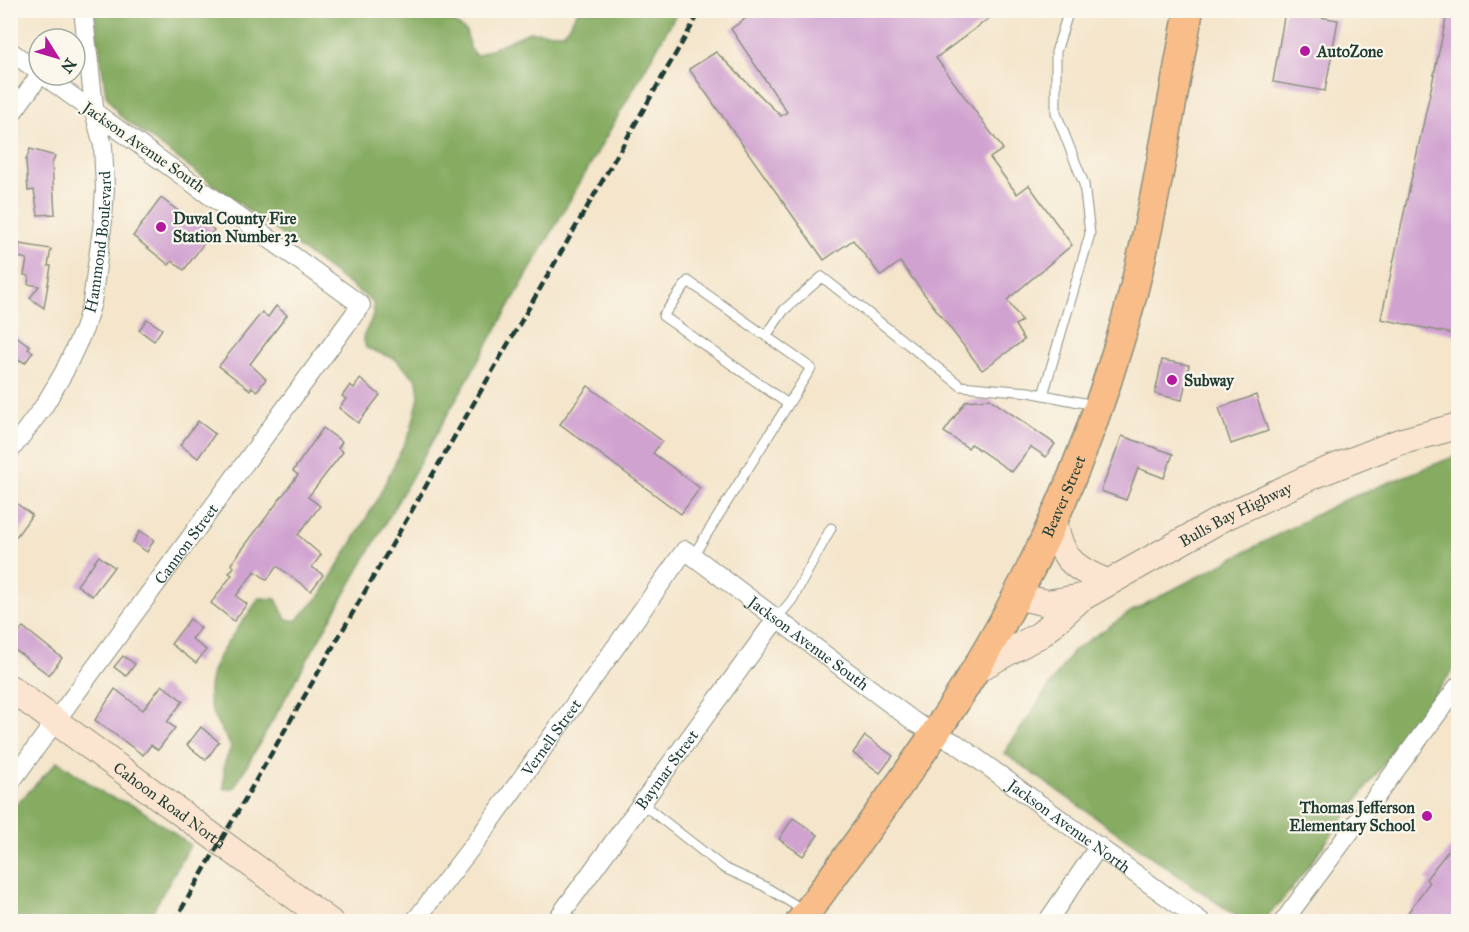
<svg xmlns="http://www.w3.org/2000/svg" width="1469" height="932" viewBox="0 0 1469 932" font-family="'IM FELL Great Primer',serif">
  <style>
    .forest { fill: #86ac62; stroke: #52744b; stroke-width: 1.5 }
    .building { fill: #d0a2d0 }
    .lines { fill: none; stroke-linecap: round; stroke-linejoin: round }
    .service-casing { stroke: #8a9180; stroke-width: 11 }
    .minor-casing { stroke: #8a9180; stroke-width: 20 }
    .secondary-casing { stroke: #8a9180; stroke-width: 28 }
    .primary-casing { stroke: #8a9180; stroke-width: 31 }
    .service { stroke: #fff; stroke-width: 9 }
    .minor { stroke: #fff; stroke-width: 18 }
    .secondary { stroke: #fce5d0; stroke-width: 26 }
    .primary { stroke: #f8bd89; stroke-width: 28 }
    .rail { stroke: #1f3d34; stroke-width: 4.5; stroke-dasharray: 9 4.5; stroke-linecap: butt }
    .poi-dot { fill: #b5179e; stroke: #fbf7ec; stroke-width: 2 }
    .labels { text-anchor: middle; dominant-baseline: central; stroke-width: 4.5; stroke-linejoin: round; paint-order: stroke }
    .poi-label { font-size: 16px; font-weight: bold; fill: #1f3d34; stroke: #fbf7ec; text-anchor: start }
    .street-label { font-size: 16px; fill: #1f3d34; stroke: #fbf7ec }
  </style>
  <rect width="100%" height="100%" fill="#fbf7ec"/>
  <filter id="ink" filterUnits="userSpaceOnUse"><feTurbulence type="fractalNoise" baseFrequency=".0167" numOctaves="2"/><feDisplacementMap in="SourceGraphic" scale="12" xChannelSelector="R" yChannelSelector="G"/><feConvolveMatrix kernelMatrix="1 2 1 2 8 2 1 2 1" color-interpolation-filters="sRGB"/></filter>
  <filter id="wash" filterUnits="userSpaceOnUse"><feTurbulence type="fractalNoise" baseFrequency=".008" numOctaves="4" result="noise"/><feDisplacementMap in="SourceGraphic" scale="24" xChannelSelector="R" yChannelSelector="G"/><feGaussianBlur stdDeviation="1.35" result="paint"/><feColorMatrix in="noise" values="0 0 0 0 0 0 0 0 0 0 0 0 0 0 0 0 0 1.4 0 .05"/><feComposite in="paint" operator="in"/></filter>
  <g filter="url(#wash)">
    <rect width="100%" height="100%" fill="#f4e5cb"/>
    <g class="forest">
      <path d="M395,10L415,22L428,11H437L466,31L470,48L476,56L529,32L564,33L578,11H678L234,788L224,789V765L231,747C225,733 213,720 210,705C202,661 238,633 259,598L276,599L286,619L296,621L320,596L376,502L411,430L419,397L417,380L395,359L366,348L363,337L373,316V302L119,115L106,95L94,11Z"/>
      <polygon points="1458,455 1458,663 1290,891 1263,921 1243,921 1004,753 1073,651 1132,611 1342,501"/>
      <polygon points="58,761 106,795 137,807 190,845 147,921 11,921 11,810"/>
    </g>
    <g id="blocks">
      <g class="building">
        <polygon points="757,10 1000,10 936,58 1003,149 990,158 1017,194 1029,185 1072,245 1007,300 1022,321 1015,325 1024,340 982,370 900,262 881,276 853,240 824,260 689,69 716,52 781,116 787,112 731,29"/>
        <polygon points="1448,10 1458,10 1458,335 1381,319"/>
        <polygon points="1285,11 1338,20 1325,91 1273,82"/>
        <polygon points="30,149 55,156 52,164 55,214 38,215 34,190 28,191 26,160"/>
        <polygon points="161,198 193,222 197,217 214,230 184,270 172,261 169,265 133,236"/>
        <polygon points="20,244 51,249 48,266 51,266 44,308 30,298 39,286 28,284 29,276 24,275 27,259 18,257"/>
        <polygon points="276,306 287,315 250,364 266,379 257,391 252,387 250,390 219,366 262,312 268,317"/>
        <polygon points="147,319 162,329 154,341 139,330"/>
        <polygon points="10,332 30,346 28,349 33,352 25,363 20,360 10,372"/>
        <polygon points="1162,360 1189,365 1182,400 1155,394"/>
        <polygon points="360,379 380,395 358,423 339,408 346,399 342,396 350,385 354,388"/>
        <polygon points="588,386 662,441 653,453 700,488 681,514 560,424"/>
        <polygon points="1256,395 1268,431 1231,444 1219,408"/>
        <polygon points="990,399 1055,444 1046,457 1031,447 1012,472 971,444 968,448 944,432 966,401"/>
        <polygon points="198,421 215,434 198,458 180,445"/>
        <polygon points="323,428 342,442 338,448 343,452 308,497 320,506 298,535 321,555 312,567 323,575 311,591 277,566 267,580 255,571 236,596 247,604 234,621 211,603 232,575 229,573 234,567 231,564 298,475 293,471"/>
        <polygon points="1122,436 1173,454 1164,478 1138,468 1126,500 1101,491"/>
        <polygon points="16,503 32,515 10,545 10,510"/>
        <polygon points="140,531 154,540 147,552 133,542"/>
        <polygon points="99,556 114,567 92,596 77,585"/>
        <polygon points="190,619 201,628 192,639 206,650 196,663 171,644"/>
        <polygon points="23,627 62,658 49,675 10,646"/>
        <polygon points="123,656 135,664 126,676 114,667"/>
        <polygon points="162,685 183,701 167,722 175,728 158,750 151,745 143,755 95,720 115,689 143,710"/>
        <polygon points="201,727 219,742 206,760 187,745"/>
        <polygon points="865,736 893,756 880,773 853,753"/>
        <polygon points="793,818 818,835 803,856 779,839"/>
        <polygon points="1458,838 1458,921 1402,921 1429,883 1426,879"/>
      </g>
    </g>
  </g>
  <g filter="url(#ink)">
    <use href="#blocks" fill-opacity="0" stroke="#8a9180" stroke-width="1.5"/>
    <g class="lines">
      <defs>
        <g id="service">
          <polyline points="766,336 784,310 822,277 961,386 1029,392 1094,405"/>
          <polyline points="1043,395 1090,234 1084,184 1056,113 1056,52 1069,10"/>
          <polyline points="693,556 811,368 688,281 663,316 788,404"/>
          <polyline points="777,618 792,600 831,528"/>
          <polyline points="640,802 724,868 764,886 805,911"/>
          <polyline points="562,911 575,922"/>
        </g>
        <g id="minor">
          <polyline points="10,51 39,72"/>
          <polyline points="10,116 40,75"/>
          <path id="s1" d="M10,451L44,406L64,372L84,329L92,302L103,221L105,188L103,146L95,115L83,10"/>
          <path id="s2" d="M10,783L361,305L43,75"/>
          <path id="s3" d="M414,922L481,835L685,550L916,723L957,744L1202,922"/>
          <path id="s4" d="M555,922L777,618"/>
          <polyline points="1047,922 1099,846"/>
          <polyline points="1283,922 1458,686"/>
        </g>
        <g id="secondary">
          <path d="M1054,519C1060,557 1072,568 1107,582"/>
          <path id="s5" d="M1016,596L1047,603L1083,597L1225,517L1310,477L1399,442L1458,426"/>
          <polyline points="974,671 1041,634 1082,597"/>
          <path id="s6" d="M10,688L330,922"/>
        </g>
        <g id="primary">
          <path id="s7" d="M800,922C845,859 892,797 935,733C1017,612 1080,476 1121,337C1152,231 1168,119 1189,10"/>
        </g>
      </defs>
      <use href="#service" class="service-casing"/>
      <use href="#minor" class="minor-casing"/>
      <use href="#secondary" class="secondary-casing"/>
      <use href="#primary" class="primary-casing"/>
      <use href="#service" class="service"/>
      <use href="#minor" class="minor"/>
      <use href="#secondary" class="secondary"/>
      <use href="#primary" class="primary"/>
      <polyline class="rail" points="174,922 701,10"/>
    </g>
  </g>
  <g class="poi-dot">
    <circle cx="1305" cy="51" r="6"/>
    <circle cx="161" cy="227" r="6"/>
    <circle cx="1172" cy="380" r="6"/>
    <circle cx="1427" cy="816" r="6"/>
  </g>
  <g class="labels">
    <g class="poi-label">
      <text x="1317" y="51">AutoZone</text>
      <text x="173" y="218">Duval County Fire<tspan x="173" dy="18">Station Number 32</tspan></text>
      <text x="1184" y="380">Subway</text>
      <text x="1415" y="807" text-anchor="end">Thomas Jefferson<tspan x="1415" dy="18">Elementary School</tspan></text>
    </g>
    <g class="street-label">
      <text transform="translate(144 147) rotate(35)">Jackson Avenue South</text>
      <text stroke="none"><textPath href="#s1" startOffset="232">Hammond Boulevard</textPath></text>
      <text stroke="none"><textPath href="#s7" startOffset="502">Beaver Street</textPath></text>
      <text stroke="none"><textPath href="#s5" startOffset="242">Bulls Bay Highway</textPath></text>
      <text stroke="none"><textPath href="#s2" startOffset="297">Cannon Street</textPath></text>
      <text stroke="none"><textPath href="#s3" startOffset="615">Jackson Avenue South</textPath></text>
      <text stroke="none"><textPath href="#s3" startOffset="230">Vernell Street</textPath></text>
      <text stroke="none"><textPath href="#s4" startOffset="189">Baymar Street</textPath></text>
      <text stroke="none"><textPath href="#s6" startOffset="198">Cahoon Road North</textPath></text>
      <text stroke="none"><textPath href="#s3" startOffset="934">Jackson Avenue North</textPath></text>
    </g>
  </g>
  <rect width="1469" height="932" fill="none" stroke="#fbf7ec" stroke-width="36"/>
  <g transform="translate(57 57) rotate(127)"><circle r="28" fill="#fbf7ec" stroke="#a3ada2" stroke-width="1.5"/>
  <path d="M0-4.5L10 22L0 15L-10 22Z" fill="#b5179e"/>
  <text y="-9" font-size="16" font-weight="bold" text-anchor="middle" fill="#1f3d34">N</text>
  </g>
</svg>
